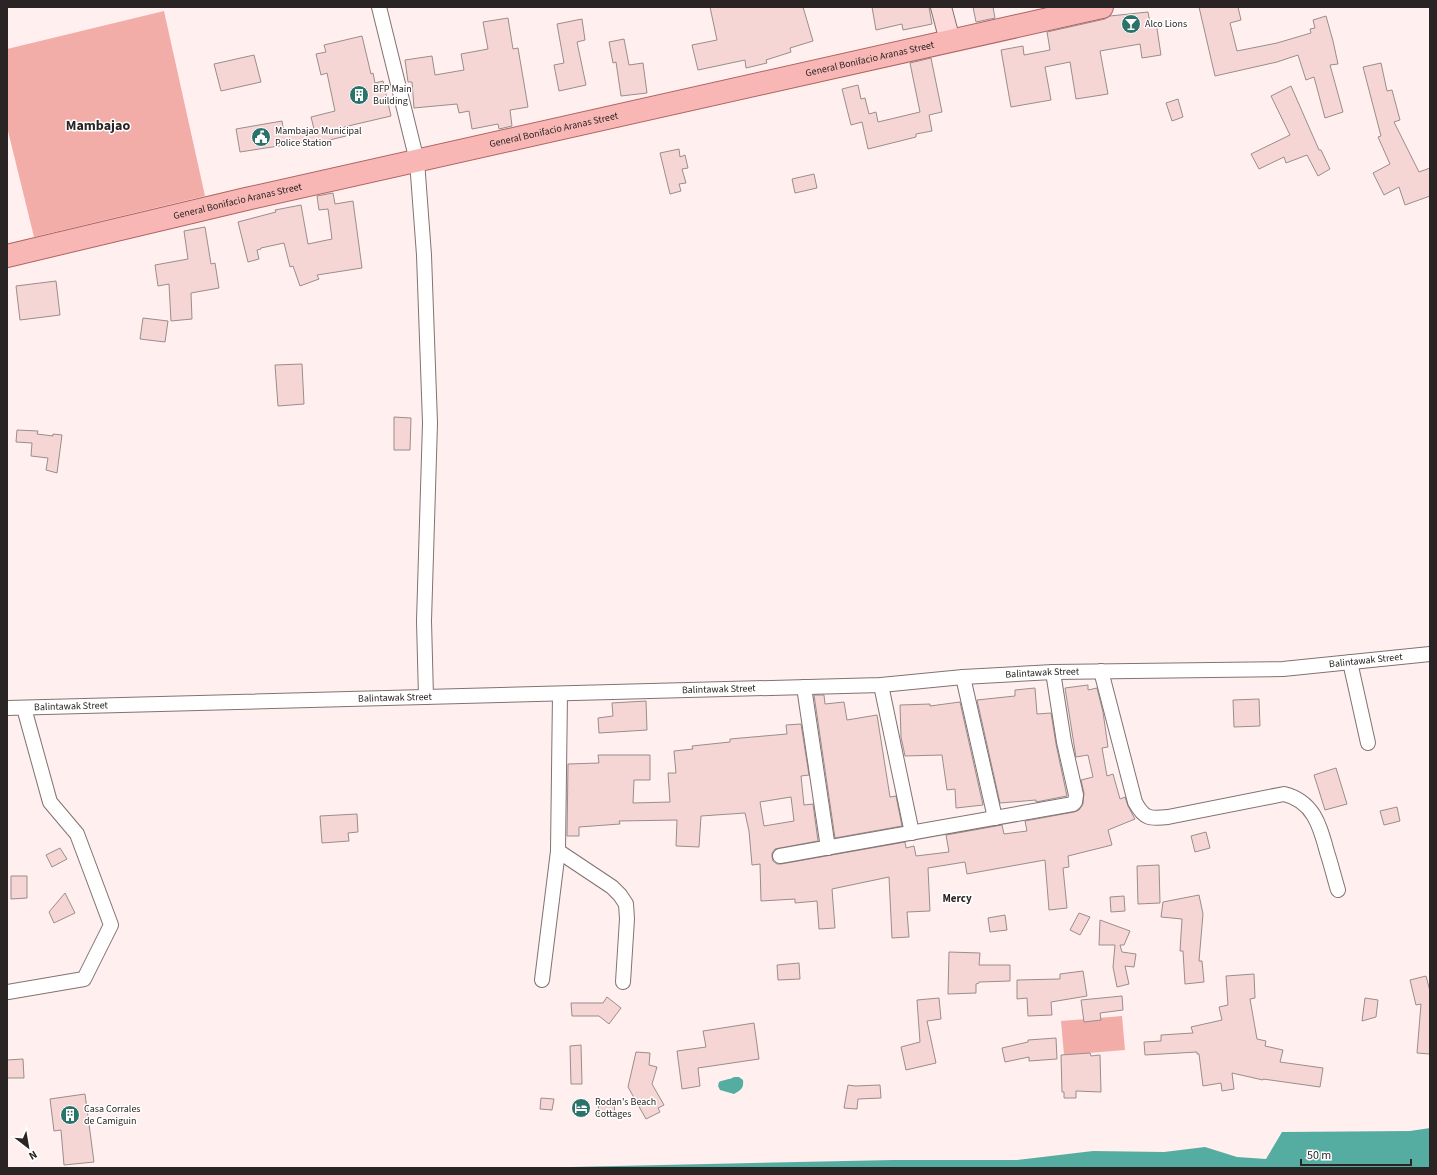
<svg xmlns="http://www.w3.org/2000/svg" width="1437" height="1175" viewBox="0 0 1437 1175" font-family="'Source Sans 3',sans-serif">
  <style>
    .green { fill: #f3ada9 }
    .water { fill: #55ada1 }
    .building { fill: #f5d6d4; stroke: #9a8d8c; fill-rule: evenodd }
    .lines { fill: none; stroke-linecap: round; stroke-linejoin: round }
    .street-casing { stroke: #807372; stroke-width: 16 }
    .secondary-casing { stroke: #807372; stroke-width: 22 }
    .primary-casing { stroke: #ad6562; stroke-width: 24 }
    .street { stroke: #fff; stroke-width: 14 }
    .secondary { stroke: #fcdbda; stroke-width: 20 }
    .primary { stroke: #f8b7b5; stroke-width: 22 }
    .labels { text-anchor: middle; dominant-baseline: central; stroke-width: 3; stroke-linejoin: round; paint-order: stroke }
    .poi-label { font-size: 10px; fill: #2a2524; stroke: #fff; text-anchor: start }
    .street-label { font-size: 10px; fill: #2a2524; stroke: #fff }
    .neighbourhood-label { font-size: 11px; font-weight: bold; fill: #2a2524; stroke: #fff }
    .district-label { font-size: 14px; font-weight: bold; fill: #2a2524; stroke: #fff }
  </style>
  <rect width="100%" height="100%" fill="#fff0ef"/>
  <g class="green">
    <polygon points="164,11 205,196 34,237 7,127 7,49"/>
    <polygon points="1122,1016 1125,1050 1064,1055 1061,1021"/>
  </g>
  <g class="water">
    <path d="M734,1077H739L743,1080C744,1088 741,1090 734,1094L720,1090L718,1086L719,1082C725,1079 729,1080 734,1077Z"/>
    <polygon points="1430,1128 1430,1168 526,1168 893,1160 1017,1160 1093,1151 1164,1152 1205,1147 1237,1157 1266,1159 1282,1132 1410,1131"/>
  </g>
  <g class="building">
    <polygon points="710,7 803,7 813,41 790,48 791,52 766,60 767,63 746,68 745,60 698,70 692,45 717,40"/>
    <polygon points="872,7 929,7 932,24 903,30 902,24 876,30"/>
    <polygon points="973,7 993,7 995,18 976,22"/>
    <polygon points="1199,7 1238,7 1241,20 1230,23 1237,51 1277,43 1311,33 1310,29 1315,28 1313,20 1326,16 1333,41 1338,64 1330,65 1343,112 1325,118 1314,77 1306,80 1298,55 1277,62 1215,76"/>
    <polygon points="1148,12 1150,23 1156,22 1161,55 1142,58 1140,44 1100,51 1108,94 1076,99 1070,62 1045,67 1051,100 1011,107 1001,50 1023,46 1024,55 1050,50 1047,32 1105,19 1110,16"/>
    <polygon points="508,18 513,49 518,48 528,107 510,110 512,126 499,129 498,124 472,129 469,111 459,113 457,104 414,108 412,82 408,82 405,60 432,56 435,75 464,70 461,54 488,49 483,22"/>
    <polygon points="582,19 585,40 577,42 586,85 559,91 554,65 564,63 557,24"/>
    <polygon points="362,36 371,74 373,73 375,83 383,81 391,116 344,127 346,136 317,143 317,140 240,152 236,129 282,121 284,133 314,129 311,117 335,111 327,73 321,75 316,54 326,52 324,45"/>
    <polygon points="624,39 629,65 643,63 647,93 621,96 616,62 613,63 609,42"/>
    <polygon points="254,55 261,82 221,91 214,64"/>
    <polygon points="931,58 942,112 929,115 932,131 916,134 916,137 868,149 862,122 851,125 842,89 858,85 861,99 865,98 869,114 876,112 878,122 920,112 910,63"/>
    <polygon points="1381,63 1387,91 1392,90 1400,120 1394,122 1419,172 1430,168 1430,196 1405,205 1399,187 1384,195 1373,173 1390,164 1378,137 1381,136 1363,67"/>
    <polygon points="1291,86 1319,150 1321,150 1330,169 1318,176 1307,155 1286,163 1284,157 1259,169 1251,154 1290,135 1271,96"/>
    <polygon points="1178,99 1183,117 1172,121 1166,103"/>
    <polygon points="679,149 680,157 685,155 688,168 682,169 686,183 679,184 681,191 670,194 660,153"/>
    <polygon points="814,174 817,188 795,193 792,179"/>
    <polygon points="333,193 335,204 353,201 362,268 317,275 319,279 300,286 293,266 290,267 284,243 261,248 261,249 257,250 259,259 248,262 238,222 276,212 275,210 301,205 308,244 332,239 328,209 319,210 317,196"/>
    <polygon points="205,227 211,264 215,263 219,288 191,293 192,319 171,321 169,284 158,286 155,265 188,259 184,231"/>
    <polygon points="56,281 60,315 20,320 16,286"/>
    <polygon points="143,318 168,321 165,342 140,339"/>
    <polygon points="302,364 304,404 278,406 275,365"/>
    <polygon points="394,417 411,418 410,450 394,450"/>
    <polygon points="17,430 38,431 37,434 53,436 53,434 62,435 57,473 46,470 48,458 31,456 32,443 16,442"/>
    <path d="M1088,685V690L1097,688L1103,712L1108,747L1102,748L1107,776L1113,774L1120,799L1125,797L1128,806L1135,819L1108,830L1112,845L1068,856L1069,867L1063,868L1067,908L1049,910L1045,860L967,874L965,862L928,868L930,911L907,912L909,937L892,938L889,877L832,889L835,928L819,929L817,901L795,903V899L761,901L760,864L752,865L749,831L745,813L701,816L699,847L676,846L677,820L619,821L620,824L579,827V836H567L568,764L599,763L598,755H650V780H634L633,803L670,802L668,773H676L674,751L693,749L692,746L730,742V739L787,734L786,725L801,724L809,775L801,776L804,805L813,804L818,841L775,849L772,853V857L773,861L777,864H781L905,842L906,848L914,846L916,856L949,852L946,835L1002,825L1004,834L1027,831L1025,821L1074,812L1079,810L1083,804L1084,793L1081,780L1093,777L1088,755L1076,757L1065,688ZM791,797L794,821L764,826L760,802Z"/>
    <polygon points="1035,688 1037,714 1051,713 1056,744 1067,796 1036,802 1036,800 1000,803 977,700 1015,696 1015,690"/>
    <polygon points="814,695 824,695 825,704 844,702 847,720 877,715 890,797 896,796 902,826 835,838"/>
    <polygon points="1259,699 1260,726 1234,727 1233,700"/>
    <polygon points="646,701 647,730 599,733 598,718 613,716 612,703"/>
    <polygon points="960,702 983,805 956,808 955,789 947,790 942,755 905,756 901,737 900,705 930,704 930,706"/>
    <polygon points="1336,768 1347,804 1325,810 1314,775"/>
    <polygon points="1397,807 1400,821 1384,825 1380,811"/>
    <polygon points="357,814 358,832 348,833 349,841 322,843 320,816"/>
    <polygon points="1206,832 1210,848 1195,852 1191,836"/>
    <polygon points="60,848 67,859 52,867 46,855"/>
    <polygon points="1159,865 1160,903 1138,904 1137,866"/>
    <polygon points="11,876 27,876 27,898 11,899"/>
    <polygon points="65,893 75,913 54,923 49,912"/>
    <polygon points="1199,895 1203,914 1199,961 1202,961 1204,982 1185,984 1183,951 1180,951 1182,919 1161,917 1163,902"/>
    <polygon points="1124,896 1125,911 1111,912 1110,897"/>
    <polygon points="1079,913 1090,917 1080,935 1070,930"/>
    <polygon points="1005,915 1007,930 990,932 988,918"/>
    <polygon points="1100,920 1130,931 1124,945 1120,945 1122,952 1136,954 1134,967 1125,966 1129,984 1117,987 1113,967 1115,945 1099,945"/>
    <polygon points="949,952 980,953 979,965 1010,965 1010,981 979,982 979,983 976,984 976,993 948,994"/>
    <polygon points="799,963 800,979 778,980 777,965"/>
    <polygon points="1083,971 1087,996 1051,1002 1052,1015 1028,1016 1027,998 1017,999 1017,980 1060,979 1060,974"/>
    <polygon points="1254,974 1255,998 1250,999 1257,1039 1266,1041 1265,1046 1283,1050 1280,1062 1323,1068 1320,1087 1263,1079 1263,1080 1232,1073 1234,1089 1222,1091 1221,1083 1203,1086 1199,1054 1197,1054 1197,1052 1145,1055 1144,1042 1161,1041 1161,1035 1193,1033 1191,1027 1222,1020 1219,1007 1228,1005 1226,976"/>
    <polygon points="1426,976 1430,991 1430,1054 1417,1053 1421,1004 1416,1005 1410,980"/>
    <polygon points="1122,996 1123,1010 1100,1013 1101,1020 1084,1022 1081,1000"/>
    <polygon points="607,997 621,1008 609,1024 599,1016 572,1016 571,1003 603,1003"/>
    <polygon points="939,998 941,1019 927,1021 936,1063 906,1070 901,1047 920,1042 917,1000"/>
    <polygon points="1365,998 1378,1000 1376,1017 1362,1021"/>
    <polygon points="754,1023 759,1059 698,1068 700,1086 682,1089 677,1051 706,1047 703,1031"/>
    <polygon points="1056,1038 1057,1059 1029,1061 1029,1057 1005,1062 1002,1048 1028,1042 1028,1040"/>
    <polygon points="581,1045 582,1084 571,1084 570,1046"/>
    <polygon points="636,1052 650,1053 649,1065 657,1067 652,1084 664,1105 658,1108 660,1112 646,1119 628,1087"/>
    <polygon points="1090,1053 1091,1056 1100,1055 1101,1092 1076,1091 1076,1098 1064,1098 1064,1092 1062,1092 1061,1055"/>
    <polygon points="23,1059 24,1078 7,1078 7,1060"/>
    <polygon points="848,1085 855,1086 880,1085 881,1098 858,1099 857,1109 844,1108"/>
    <polygon points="85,1094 94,1162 64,1165 61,1130 54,1131 50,1099"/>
    <polygon points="541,1098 554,1099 552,1110 540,1109"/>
    <polygon points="614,1100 615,1117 599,1117 598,1101"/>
  </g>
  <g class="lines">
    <defs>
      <g id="street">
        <polyline points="379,7 417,161 424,255 430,423 424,621 426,697"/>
        <polyline points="1350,662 1368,743"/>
        <path d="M1101,671L1135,802C1144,819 1150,819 1168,817L1284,794C1313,801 1320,825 1327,852C1331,864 1334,877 1338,890"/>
        <polyline points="963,677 995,818"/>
        <polyline points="881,685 912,833"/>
        <polyline points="804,687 828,848"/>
        <path id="s1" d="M7,708L881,685L963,677L1053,672L1283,669L1430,654"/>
        <polyline points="558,851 612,887 620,895 626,904 627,919 623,982"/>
        <polyline points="780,856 1073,804 1075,802 1076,795 1064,742 1053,672"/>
        <polyline points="542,980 558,851 560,694"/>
        <polyline points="8,992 84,979 111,925 77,834 50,802 24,708"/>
      </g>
      <polyline id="secondary" points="941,7 950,41"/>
      <g id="primary">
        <path id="s2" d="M7,256L246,199L1102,7"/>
      </g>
    </defs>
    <use href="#street" class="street-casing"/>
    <use href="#secondary" class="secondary-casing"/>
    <use href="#primary" class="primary-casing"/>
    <use href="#street" class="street"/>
    <use href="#secondary" class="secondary"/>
    <use href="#primary" class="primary"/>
  </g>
  <defs>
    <symbol id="bar-disc" viewBox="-11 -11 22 22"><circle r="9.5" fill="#2b7268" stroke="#fff"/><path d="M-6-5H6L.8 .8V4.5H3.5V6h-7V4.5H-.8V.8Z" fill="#fff"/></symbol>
    <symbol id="building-disc" viewBox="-11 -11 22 22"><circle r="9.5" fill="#2b7268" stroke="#fff"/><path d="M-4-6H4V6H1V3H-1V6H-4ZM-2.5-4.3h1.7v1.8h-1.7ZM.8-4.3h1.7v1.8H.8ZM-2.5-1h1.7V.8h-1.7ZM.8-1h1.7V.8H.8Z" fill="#fff"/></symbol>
    <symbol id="civic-disc" viewBox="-11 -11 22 22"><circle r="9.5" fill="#2b7268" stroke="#fff"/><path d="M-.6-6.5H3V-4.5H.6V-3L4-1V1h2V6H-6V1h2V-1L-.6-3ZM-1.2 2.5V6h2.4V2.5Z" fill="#fff"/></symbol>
    <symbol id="hotel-disc" viewBox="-11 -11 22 22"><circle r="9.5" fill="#2b7268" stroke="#fff"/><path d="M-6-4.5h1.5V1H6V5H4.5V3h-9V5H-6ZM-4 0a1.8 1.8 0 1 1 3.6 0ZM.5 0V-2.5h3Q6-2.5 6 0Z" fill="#fff"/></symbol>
  </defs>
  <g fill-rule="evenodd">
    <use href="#bar-disc" x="1120" y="13" width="22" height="22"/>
    <use href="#building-disc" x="348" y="84" width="22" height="22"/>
    <use href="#civic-disc" x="250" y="126" width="22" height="22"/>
    <use href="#hotel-disc" x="570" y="1097" width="22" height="22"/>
    <use href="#building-disc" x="59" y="1104" width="22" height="22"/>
  </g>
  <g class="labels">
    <g class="poi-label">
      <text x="1145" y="24">Alco Lions</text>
      <text x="373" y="89">BFP Main<tspan x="373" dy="12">Building</tspan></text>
      <text x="275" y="131">Mambajao Municipal<tspan x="275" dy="12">Police Station</tspan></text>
      <text x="595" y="1102">Rodan's Beach<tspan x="595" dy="12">Cottages</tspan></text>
      <text x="84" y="1109">Casa Corrales<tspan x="84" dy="12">de Camiguin</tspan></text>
    </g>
    <g class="street-label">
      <text stroke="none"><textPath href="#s2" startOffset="885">General Bonifacio Aranas Street</textPath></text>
      <text stroke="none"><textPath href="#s2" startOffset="561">General Bonifacio Aranas Street</textPath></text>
      <text stroke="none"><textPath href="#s2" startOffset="237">General Bonifacio Aranas Street</textPath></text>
      <text stroke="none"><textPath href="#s1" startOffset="1360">Balintawak Street</textPath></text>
      <text stroke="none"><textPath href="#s1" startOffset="1036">Balintawak Street</textPath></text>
      <text stroke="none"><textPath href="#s1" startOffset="712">Balintawak Street</textPath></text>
      <text stroke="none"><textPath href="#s1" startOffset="388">Balintawak Street</textPath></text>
      <text stroke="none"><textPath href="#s1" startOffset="64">Balintawak Street</textPath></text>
    </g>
    <g class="neighbourhood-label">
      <text x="957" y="898">Mercy</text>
    </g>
    <g class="district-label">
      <text x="98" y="126">Mambajao</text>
    </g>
  </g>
  <rect width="1437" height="1175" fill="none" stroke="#2a2524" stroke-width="16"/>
  <g transform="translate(28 1147) rotate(149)" stroke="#ffffff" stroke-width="3" paint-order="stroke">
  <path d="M0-3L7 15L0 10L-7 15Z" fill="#2a2524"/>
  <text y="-6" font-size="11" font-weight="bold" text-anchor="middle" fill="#2a2524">N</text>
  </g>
  <path d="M1301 1159v6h110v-6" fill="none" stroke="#2a2524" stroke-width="2"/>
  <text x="1307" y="1159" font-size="12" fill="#2a2524" stroke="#ffffff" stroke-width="3" paint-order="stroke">50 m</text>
</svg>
